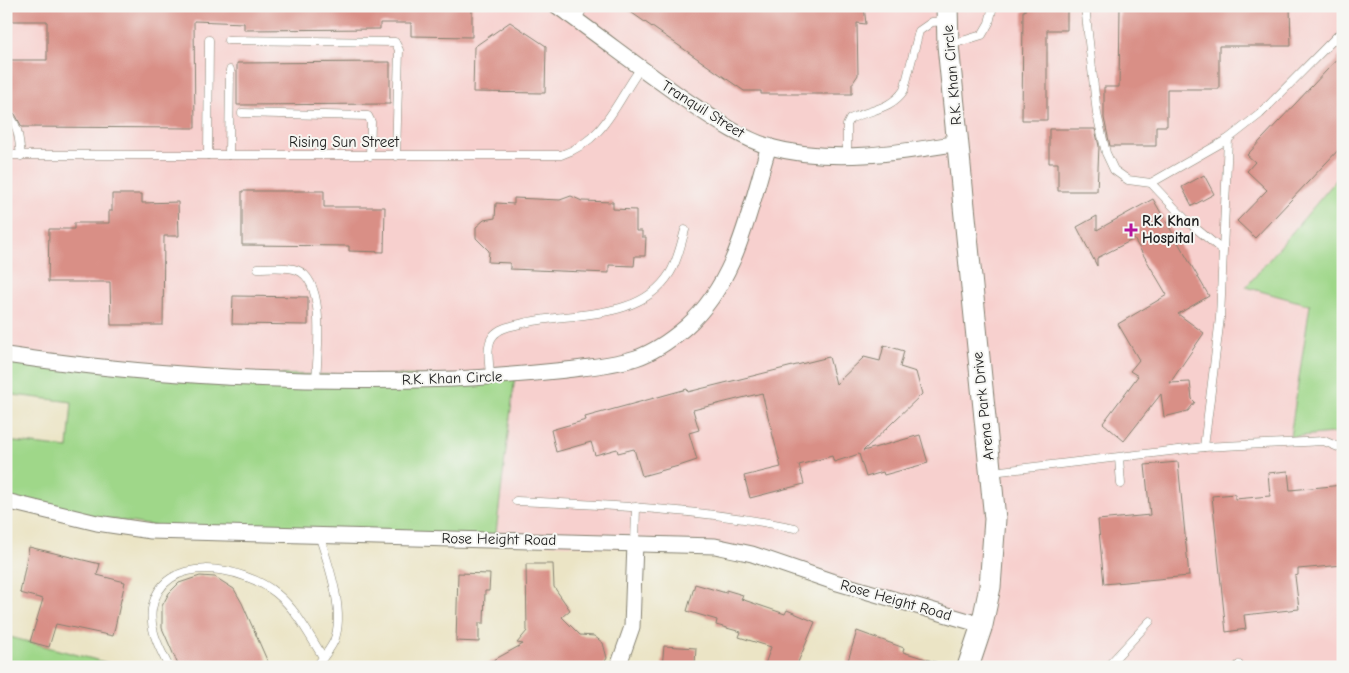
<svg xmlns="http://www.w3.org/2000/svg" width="1349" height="673" viewBox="0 0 1349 673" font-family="'Comic Neue',sans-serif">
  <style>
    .built { fill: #f7d0ce }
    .green { fill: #9fd789; stroke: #5e7a52 }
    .building { fill: #d98f86 }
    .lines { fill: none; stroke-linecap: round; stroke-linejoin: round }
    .lane-casing { stroke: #848070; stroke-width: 9 }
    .street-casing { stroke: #848070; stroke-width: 17 }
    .secondary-casing { stroke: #848070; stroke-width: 23 }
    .lane { stroke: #fff; stroke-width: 8 }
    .street { stroke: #fff; stroke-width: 15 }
    .secondary { stroke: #fff; stroke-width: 21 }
    .poi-dot { fill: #b5179e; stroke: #f6f6f2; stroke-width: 2 }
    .labels { text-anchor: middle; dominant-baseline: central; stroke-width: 4; stroke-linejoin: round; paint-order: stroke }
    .street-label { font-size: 15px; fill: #1c1c1c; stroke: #f6f6f2 }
    .poi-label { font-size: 15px; font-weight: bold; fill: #1c1c1c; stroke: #f6f6f2; text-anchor: start }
  </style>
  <rect width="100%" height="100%" fill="#f6f6f2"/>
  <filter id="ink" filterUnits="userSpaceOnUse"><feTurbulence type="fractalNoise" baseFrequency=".02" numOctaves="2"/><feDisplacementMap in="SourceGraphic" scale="10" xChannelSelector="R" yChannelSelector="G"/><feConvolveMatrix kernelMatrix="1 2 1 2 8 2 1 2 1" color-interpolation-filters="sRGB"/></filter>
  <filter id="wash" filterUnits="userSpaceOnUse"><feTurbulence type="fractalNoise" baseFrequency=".0096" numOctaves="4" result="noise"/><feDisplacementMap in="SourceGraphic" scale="20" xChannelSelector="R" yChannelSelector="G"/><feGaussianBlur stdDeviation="1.12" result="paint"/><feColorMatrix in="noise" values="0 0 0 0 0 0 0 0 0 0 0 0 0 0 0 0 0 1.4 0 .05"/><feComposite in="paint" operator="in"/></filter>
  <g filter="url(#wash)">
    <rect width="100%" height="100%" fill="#ebe4c5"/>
    <polygon class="built" points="6,6 1343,6 1343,172 1247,287 1310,305 1290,436 1343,432 1343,667 968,667 981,626 751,555 495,541 511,411 319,379 6,354"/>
    <g class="green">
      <polygon points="1343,172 1343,432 1290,437 1310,305 1246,287"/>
      <polygon points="6,354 201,374 515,376 495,541 209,535 6,502 6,441 68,448 72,402 6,394"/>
      <polygon points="6,636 123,667 6,667"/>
    </g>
    <g id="blocks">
      <g class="building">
        <polygon points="6,6 472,6 472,37 411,36 411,23 380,23 380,29 244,30 244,23 194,21 195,128 22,127 15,114 6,108 6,60 47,60 47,21 6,21"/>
        <polygon points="622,6 864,6 866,24 857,23 858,75 852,84 852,94 761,94 761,91 744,91"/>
        <polygon points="1025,6 1067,6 1067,30 1047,30 1047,120 1022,120 1023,11 1025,11"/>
        <polygon points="1120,6 1290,6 1291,46 1219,46 1219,89 1167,89 1167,126 1156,126 1156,146 1110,146 1104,118 1104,87 1119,87"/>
        <polygon points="510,22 546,46 545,93 473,92 474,47"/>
        <polygon points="1343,53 1343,145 1255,238 1237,221 1267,190 1247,171 1255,162 1247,155"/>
        <polygon points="390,62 390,104 237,105 237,63"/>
        <polygon points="1049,129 1095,129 1099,146 1097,191 1058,191 1058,163 1049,163"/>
        <polygon points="1204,175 1214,194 1192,206 1182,187"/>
        <polygon points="242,191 324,191 324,207 385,207 384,252 349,251 349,246 242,245"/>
        <polygon points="112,194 142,194 142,203 178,202 179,236 164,236 163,325 111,325 110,282 48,282 49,229 74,229 74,223 109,223 109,211 112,211"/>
        <polygon points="571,196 582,201 613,202 613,209 636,210 636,231 642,231 642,237 646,237 645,256 635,256 634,266 609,265 609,273 510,269 510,263 488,262 489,251 476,238 476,227 484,220 495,218 496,203 514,204 514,198 560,200"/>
        <polygon points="1153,199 1209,296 1178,314 1204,333 1170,383 1190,382 1192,399 1195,402 1188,411 1164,417 1161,394 1124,441 1103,423 1138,376 1130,371 1139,360 1118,324 1167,295 1134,239 1097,258 1097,266 1077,227 1097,216 1097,230"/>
        <polygon points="233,296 308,297 308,325 232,324"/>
        <polygon points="884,345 904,351 900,367 916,372 922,394 863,451 920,435 928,463 884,475 883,472 866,477 859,454 834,462 832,456 799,465 804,484 750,498 744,476 781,467 762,393 693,410 699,430 689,433 697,460 682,465 642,476 634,449 618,453 617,449 595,455 591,442 556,452 551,430 586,420 585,417 687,389 688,392 829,357 836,384 864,357 880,361"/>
        <polygon points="1178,462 1189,576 1104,584 1098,520 1150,515 1145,465"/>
        <polygon points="1288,471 1290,490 1343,485 1343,565 1298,569 1298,575 1295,576 1299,609 1244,615 1246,629 1226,632 1212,496 1235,494 1235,499 1270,496 1268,473"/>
        <polygon points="29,547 100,564 97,575 125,582 113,636 56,624 49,647 30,642 43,599 20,593"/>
        <polygon points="526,564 553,564 554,587 570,610 562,617 580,635 594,636 603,643 607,658 602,667 481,667 523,644 517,643 527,631"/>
        <polygon points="458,573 490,574 489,591 485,591 484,623 479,623 479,642 456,641"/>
        <polygon points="200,576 215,577 234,589 242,603 270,667 179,667 162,628 162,606 169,593 179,583"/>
        <polygon points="695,584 726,593 726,590 743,595 741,599 785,614 787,610 815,622 796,667 764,667 771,647 739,637 741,632 716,625 717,620 687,611"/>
        <polygon points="857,631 904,648 903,652 939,663 938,667 846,667"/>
        <polygon points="664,646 696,648 695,664 691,664 691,667 662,667"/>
      </g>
    </g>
  </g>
  <g filter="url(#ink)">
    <use href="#blocks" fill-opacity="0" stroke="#848070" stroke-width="1"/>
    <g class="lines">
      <defs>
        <g id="lane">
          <polyline points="1085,6 1097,114 1106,153 1114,170 1128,180 1151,183 1228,139 1260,114 1343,30"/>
          <polyline points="577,20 584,6"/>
          <polyline points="228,40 395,42 399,50 396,156"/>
          <polyline points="949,45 982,35 989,23 993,6"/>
          <polyline points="242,113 368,116 371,122 370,156"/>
          <path d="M6,114C19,122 19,141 21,156"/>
          <path d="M6,155H561C605,140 615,104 640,69"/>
          <polyline points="208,155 209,40"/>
          <polyline points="229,155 230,70"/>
          <path d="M847,156V125L850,119C869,110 892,109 904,90L919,31L932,22L947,21"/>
          <polyline points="1151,183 1187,221 1222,250"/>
          <path d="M258,268C270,268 286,266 297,270C327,281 317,355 316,381"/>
          <path d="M490,377C490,366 485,346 493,336C499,328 511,326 520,324C568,311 639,323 670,273C678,260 681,244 685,230"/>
          <polyline points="1204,447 1220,318 1228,139"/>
          <polyline points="1119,458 1121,484"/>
          <polyline points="992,472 1204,447 1324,441 1343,449"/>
          <path d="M516,501C609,505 703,509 795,528"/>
          <polyline points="635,543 636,507"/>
          <path d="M169,667C160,649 149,630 152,609C162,551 243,566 276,593C296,609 309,635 323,657"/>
          <path d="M316,667C322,659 330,650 334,641C346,612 328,563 319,535"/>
          <polyline points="1107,667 1150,621"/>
          <polyline points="1237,667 1239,665"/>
        </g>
        <g id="street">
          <path d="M557,6C602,38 645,72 690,103C714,119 741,138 770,147C831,164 898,153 959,143"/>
          <path d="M6,355C155,377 304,384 454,379C491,377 528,374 566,370C589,367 614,365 636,358C654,352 672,339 686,327C738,281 749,209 769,146"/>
          <polyline points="6,501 97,523 151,531 715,546 752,554 831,581 982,625"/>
          <polyline points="618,667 632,627 635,543"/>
        </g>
        <polyline id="secondary" points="947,6 948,45 995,519 990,587 982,625 968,667"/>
      </defs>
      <use href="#lane" class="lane-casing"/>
      <use href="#street" class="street-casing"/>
      <use href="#secondary" class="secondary-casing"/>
      <use href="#lane" class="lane"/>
      <use href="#street" class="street"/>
      <use href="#secondary" class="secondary"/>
    </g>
  </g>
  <path class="poi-dot" d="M1128.5 222.5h5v5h5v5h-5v5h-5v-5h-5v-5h5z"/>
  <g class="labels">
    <g class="street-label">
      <text transform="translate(952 75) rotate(-95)">R.K. Khan Circle</text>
      <text transform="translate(703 109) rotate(32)">Tranquil Street</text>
      <text x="344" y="142">Rising Sun Street</text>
      <text transform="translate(452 378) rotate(-2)">R.K. Khan Circle</text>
      <text transform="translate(983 406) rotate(-96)">Arena Park Drive</text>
      <text transform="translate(499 539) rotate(1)">Rose Height Road</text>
      <text transform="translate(896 600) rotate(16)">Rose Height Road</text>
    </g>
    <g class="poi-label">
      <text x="1142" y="221">R.K Khan<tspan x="1142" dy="17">Hospital</tspan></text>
    </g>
  </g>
  <rect width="1349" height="673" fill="none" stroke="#f6f6f2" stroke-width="25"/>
</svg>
